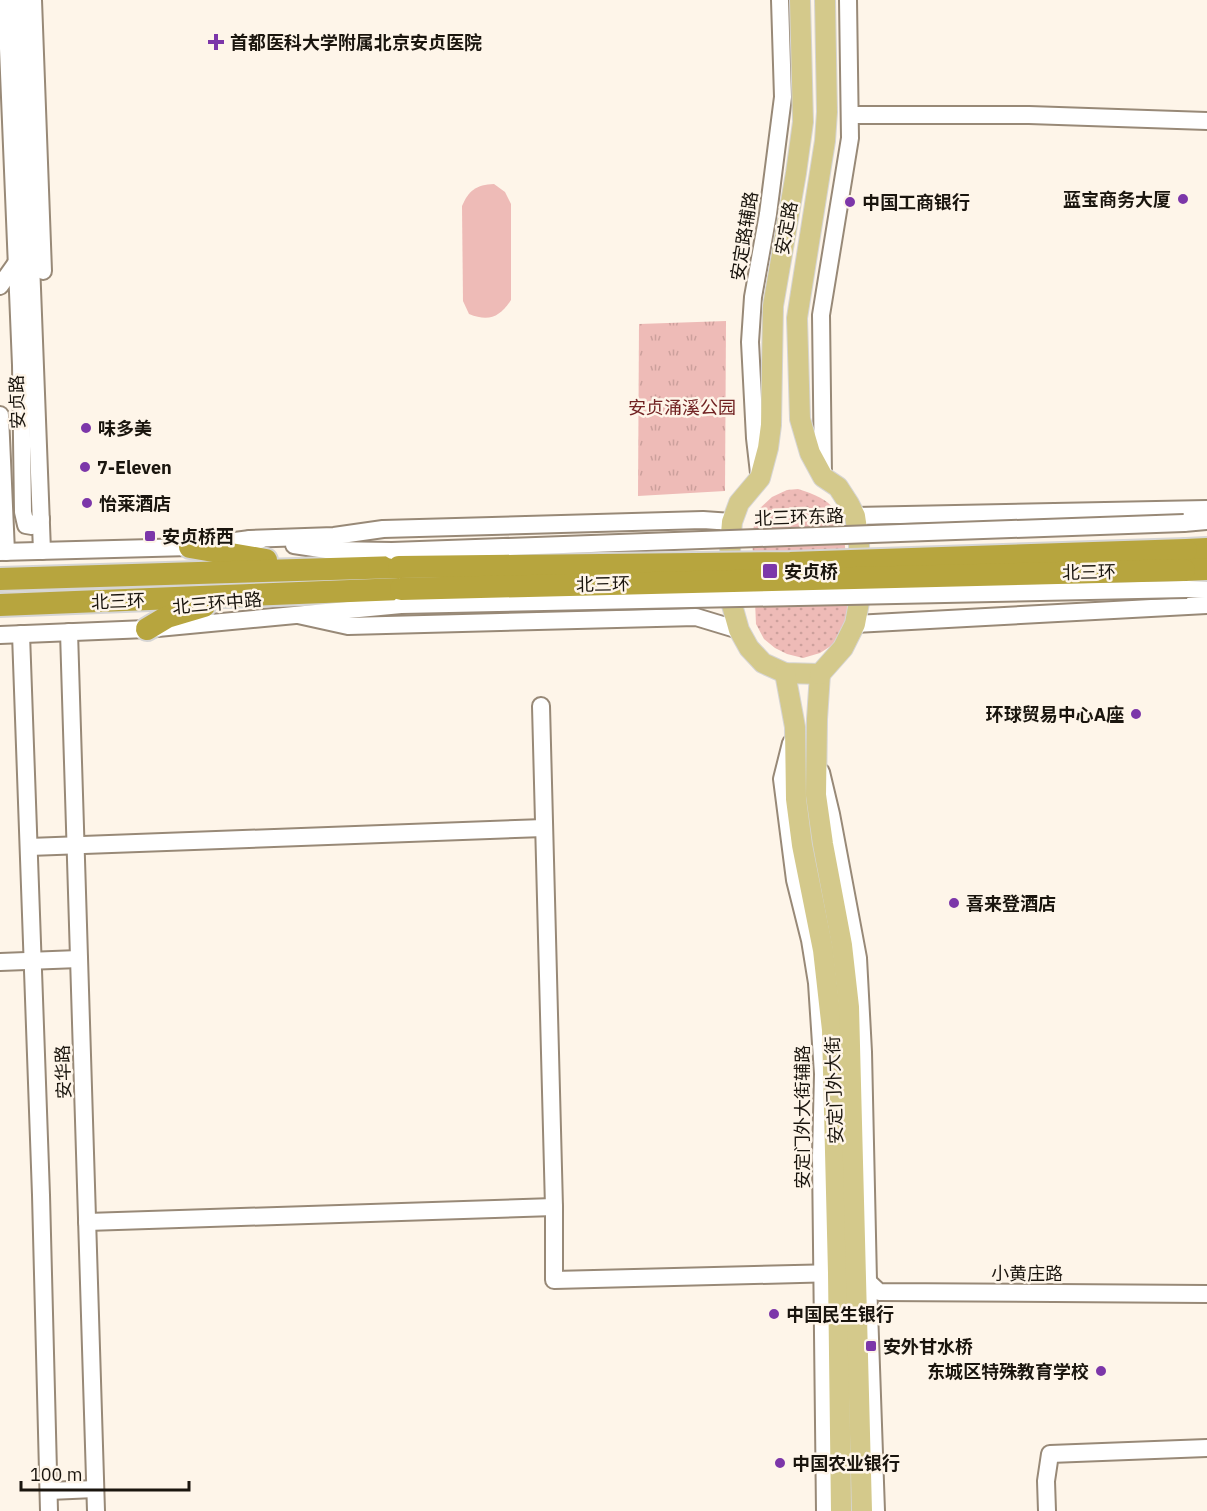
<svg xmlns="http://www.w3.org/2000/svg" width="1207" height="1511" viewBox="0 0 1207 1511" font-family="'IBM Plex Sans','Noto Sans SC',sans-serif">
  <style>
    .grass { fill: url(#grass-dots) }
    .park { fill: url(#park-tufts) }
    .pitch { fill: #eebbb7 }
    .lines { fill: none; stroke-linecap: round; stroke-linejoin: round }
    .minor-casing { stroke: #988977; stroke-width: 20 }
    .major-casing { stroke: #d6d5d4; stroke-width: 22 }
    .highway-casing { stroke: #d6d5d4; stroke-width: 26 }
    .minor { stroke: #fff; stroke-width: 16 }
    .major { stroke: #d4c98b; stroke-width: 20 }
    .highway { stroke: #b7a53e; stroke-width: 22 }
    .minor-bridge-casing { stroke: #988977; stroke-width: 20; stroke-linecap: butt }
    .highway-bridge-casing { stroke: #d6d5d4; stroke-width: 26; stroke-linecap: butt }
    .minor-bridge { stroke: #fff; stroke-width: 16 }
    .highway-bridge { stroke: #b7a53e; stroke-width: 22 }
    .poi-dot { fill: #7c36a9; stroke: #fef5e9; stroke-width: 2 }
    .labels { text-anchor: middle; dominant-baseline: central; stroke-width: 5; stroke-linejoin: round; paint-order: stroke }
    .poi-label { font-size: 18px; font-weight: bold; fill: #1a150e; stroke: #fef5e9; text-anchor: start }
    .street-label { font-size: 18px; fill: #1a150e; stroke: #fef5e9 }
    .park-label { font-size: 18px; fill: #712222; stroke: #fef5e9 }
  </style>
  <defs>
    <pattern id="grass-dots" width="8" height="8" patternUnits="userSpaceOnUse" patternTransform="scale(1.5)"><rect width="8" height="8" fill="#eebbb7"/><path d="M2 2h.1M6 6h.1" fill="none" stroke="#cca09c" stroke-width="1.8" stroke-linecap="round"/></pattern>
    <pattern id="park-tufts" width="24" height="20" patternUnits="userSpaceOnUse" patternTransform="scale(1.5)"><rect width="24" height="20" fill="#eebbb7"/><path d="M3 7l-1-3M5 7V3M7 7l1-3M15 17l-1-3M17 17v-4M19 17l1-3" fill="none" stroke="#cca09c"/></pattern>
  </defs>
  <rect width="100%" height="100%" fill="#fef5e9"/>
  <path class="grass" d="M798,489C823,497 836,503 844,530L849,612L842,633L834,644L820,653L803,658L787,654L775,648L764,639L756,624L752,533L759,509L772,497L787,490Z"/>
  <polygon class="park" points="726,321 725,491 638,496 639,324"/>
  <path class="pitch" d="M494,184L505,192L511,204V300C500,317 489,322 469,314L463,301L462,206C469,190 476,185 494,184Z"/>
  <g class="lines">
    <defs>
      <g id="minor">
        <polyline points="6,0 21,365 23,512 26,525 32,526 41,519"/>
        <polyline points="21,0 42,551"/>
        <polyline points="33,0 43,271"/>
        <polyline points="850,115 1029,115 1207,121"/>
        <polyline points="0,286 17,262"/>
        <polyline points="0,415 6,552"/>
        <polyline points="759,473 755,438 750,342 753,297 768,214 783,97 780,0"/>
        <polyline points="823,476 821,315 850,138 848,0"/>
        <polyline points="855,516 1207,509"/>
        <polyline points="1184,523 1207,521"/>
        <polyline points="250,539 334,536 383,529 703,520 732,522"/>
        <polyline points="294,545 327,550 392,551"/>
        <polyline points="0,552 190,547 250,539 260,540"/>
        <polyline points="1187,589 1207,590"/>
        <polyline points="298,615 348,626 696,617 739,630"/>
        <polyline points="855,624 1207,605"/>
        <polyline points="69,632 96,1511"/>
        <polyline points="21,634 41,1195 49,1511"/>
        <polyline points="0,635 147,629 401,605"/>
        <polyline points="541,706 554,1207 554,1280 838,1273"/>
        <polyline points="791,743 782,779 795,880 810,940 817,983 823,1074 821,1156 825,1511"/>
        <polyline points="821,772 831,814 858,958 863,1052 868,1281 876,1511"/>
        <polyline points="29,847 544,828"/>
        <polyline points="0,962 79,959"/>
        <polyline points="87,1222 554,1207"/>
        <polyline points="863,1277 879,1292 1207,1294"/>
        <polyline points="49,1491 95,1489"/>
        <polyline points="1047,1511 1046,1481 1050,1454 1207,1448"/>
      </g>
      <g id="major">
        <polyline points="800,0 803,122 796,173 773,306 771,425 768,448 760,478 739,503 732,522 730,546 732,605 739,630 749,648 763,663 785,673 820,674"/>
        <polyline points="785,673 795,727 796,799 802,845 823,950 832,1030 838,1273 841,1511"/>
        <polyline points="820,674 817,719 816,795 823,844 842,945 849,1007 862,1511"/>
        <polyline points="820,674 843,648 855,624 860,597 859,543 855,516 849,504 838,487 823,477 810,453 800,419 797,318 825,141 827,112 825,0"/>
      </g>
      <g id="highway">
        <polyline points="190,547 266,560"/>
        <polyline points="1186,550 1207,549"/>
        <polyline points="1184,570 1207,569"/>
        <polyline points="0,579 399,567"/>
        <polyline points="0,605 401,589"/>
        <polyline points="147,629 167,617 204,606"/>
      </g>
    </defs>
    <use href="#minor" class="minor-casing"/>
    <use href="#major" class="major-casing"/>
    <use href="#highway" class="highway-casing"/>
    <use href="#minor" class="minor"/>
    <use href="#major" class="major"/>
    <use href="#highway" class="highway"/>
    <defs>
      <g id="minor-bridge">
        <polyline points="392,551 1184,523"/>
        <polyline points="401,605 1187,589"/>
      </g>
      <g id="highway-bridge">
        <polyline points="399,567 790,563 1186,550"/>
        <polyline points="401,589 1184,570"/>
      </g>
    </defs>
    <use href="#minor-bridge" class="minor-bridge-casing"/>
    <use href="#highway-bridge" class="highway-bridge-casing"/>
    <use href="#minor-bridge" class="minor-bridge"/>
    <use href="#highway-bridge" class="highway-bridge"/>
  </g>
  <g class="poi-dot">
    <path d="M213 33h6v6h6v6h-6v6h-6v-6h-6v-6h6z"/>
    <circle cx="1183" cy="199" r="6"/>
    <circle cx="850" cy="202" r="6"/>
    <circle cx="86" cy="428" r="6"/>
    <circle cx="85" cy="467" r="6"/>
    <circle cx="87" cy="503" r="6"/>
    <rect x="144" y="530" width="12" height="12" rx="3"/>
    <rect x="762" y="563" width="16" height="16" rx="3"/>
    <circle cx="1136" cy="714" r="6"/>
    <circle cx="954" cy="903" r="6"/>
    <circle cx="774" cy="1314" r="6"/>
    <rect x="865" y="1340" width="12" height="12" rx="3"/>
    <circle cx="1101" cy="1371" r="6"/>
    <circle cx="780" cy="1463" r="6"/>
  </g>
  <g class="labels">
    <g class="poi-label">
      <text x="230" y="42">首都医科大学附属北京安贞医院</text>
      <text x="1171" y="199" text-anchor="end">蓝宝商务大厦</text>
      <text x="862" y="202">中国工商银行</text>
      <text x="98" y="428">味多美</text>
      <text x="97" y="467">7-Eleven</text>
      <text x="99" y="503">怡莱酒店</text>
      <text x="162" y="536">安贞桥西</text>
      <text x="784" y="571">安贞桥</text>
      <text x="1124" y="714" text-anchor="end">环球贸易中心A座</text>
      <text x="966" y="903">喜来登酒店</text>
      <text x="786" y="1314">中国民生银行</text>
      <text x="883" y="1346">安外甘水桥</text>
      <text x="1089" y="1371" text-anchor="end">东城区特殊教育学校</text>
      <text x="792" y="1463">中国农业银行</text>
    </g>
    <g class="street-label">
      <text transform="translate(786 228) rotate(-80)">安定路</text>
      <text transform="translate(744 236) rotate(-81)">安定路辅路</text>
      <text transform="translate(17 402) rotate(-92)">安贞路</text>
      <text transform="translate(799 517) rotate(-2)">北三环东路</text>
      <text transform="translate(1089 572) rotate(-1)">北三环</text>
      <text transform="translate(603 584) rotate(-1)">北三环</text>
      <text transform="translate(118 601) rotate(-2)">北三环</text>
      <text transform="translate(217 603) rotate(-5)">北三环中路</text>
      <text transform="translate(63 1072) rotate(-92)">安华路</text>
      <text transform="translate(834 1090) rotate(-92)">安定门外大街</text>
      <text transform="translate(802 1117) rotate(-90)">安定门外大街辅路</text>
      <text x="1027" y="1273">小黄庄路</text>
    </g>
    <g class="park-label">
      <text x="682" y="407">安贞涌溪公园</text>
    </g>
  </g>
  <path d="M21 1481v9h168v-9" fill="none" stroke="#1a150e" stroke-width="3"/>
  <text x="30" y="1481" font-size="18" fill="#1a150e" stroke="#fef5e9" stroke-width="4.5" paint-order="stroke">100 m</text>
</svg>
